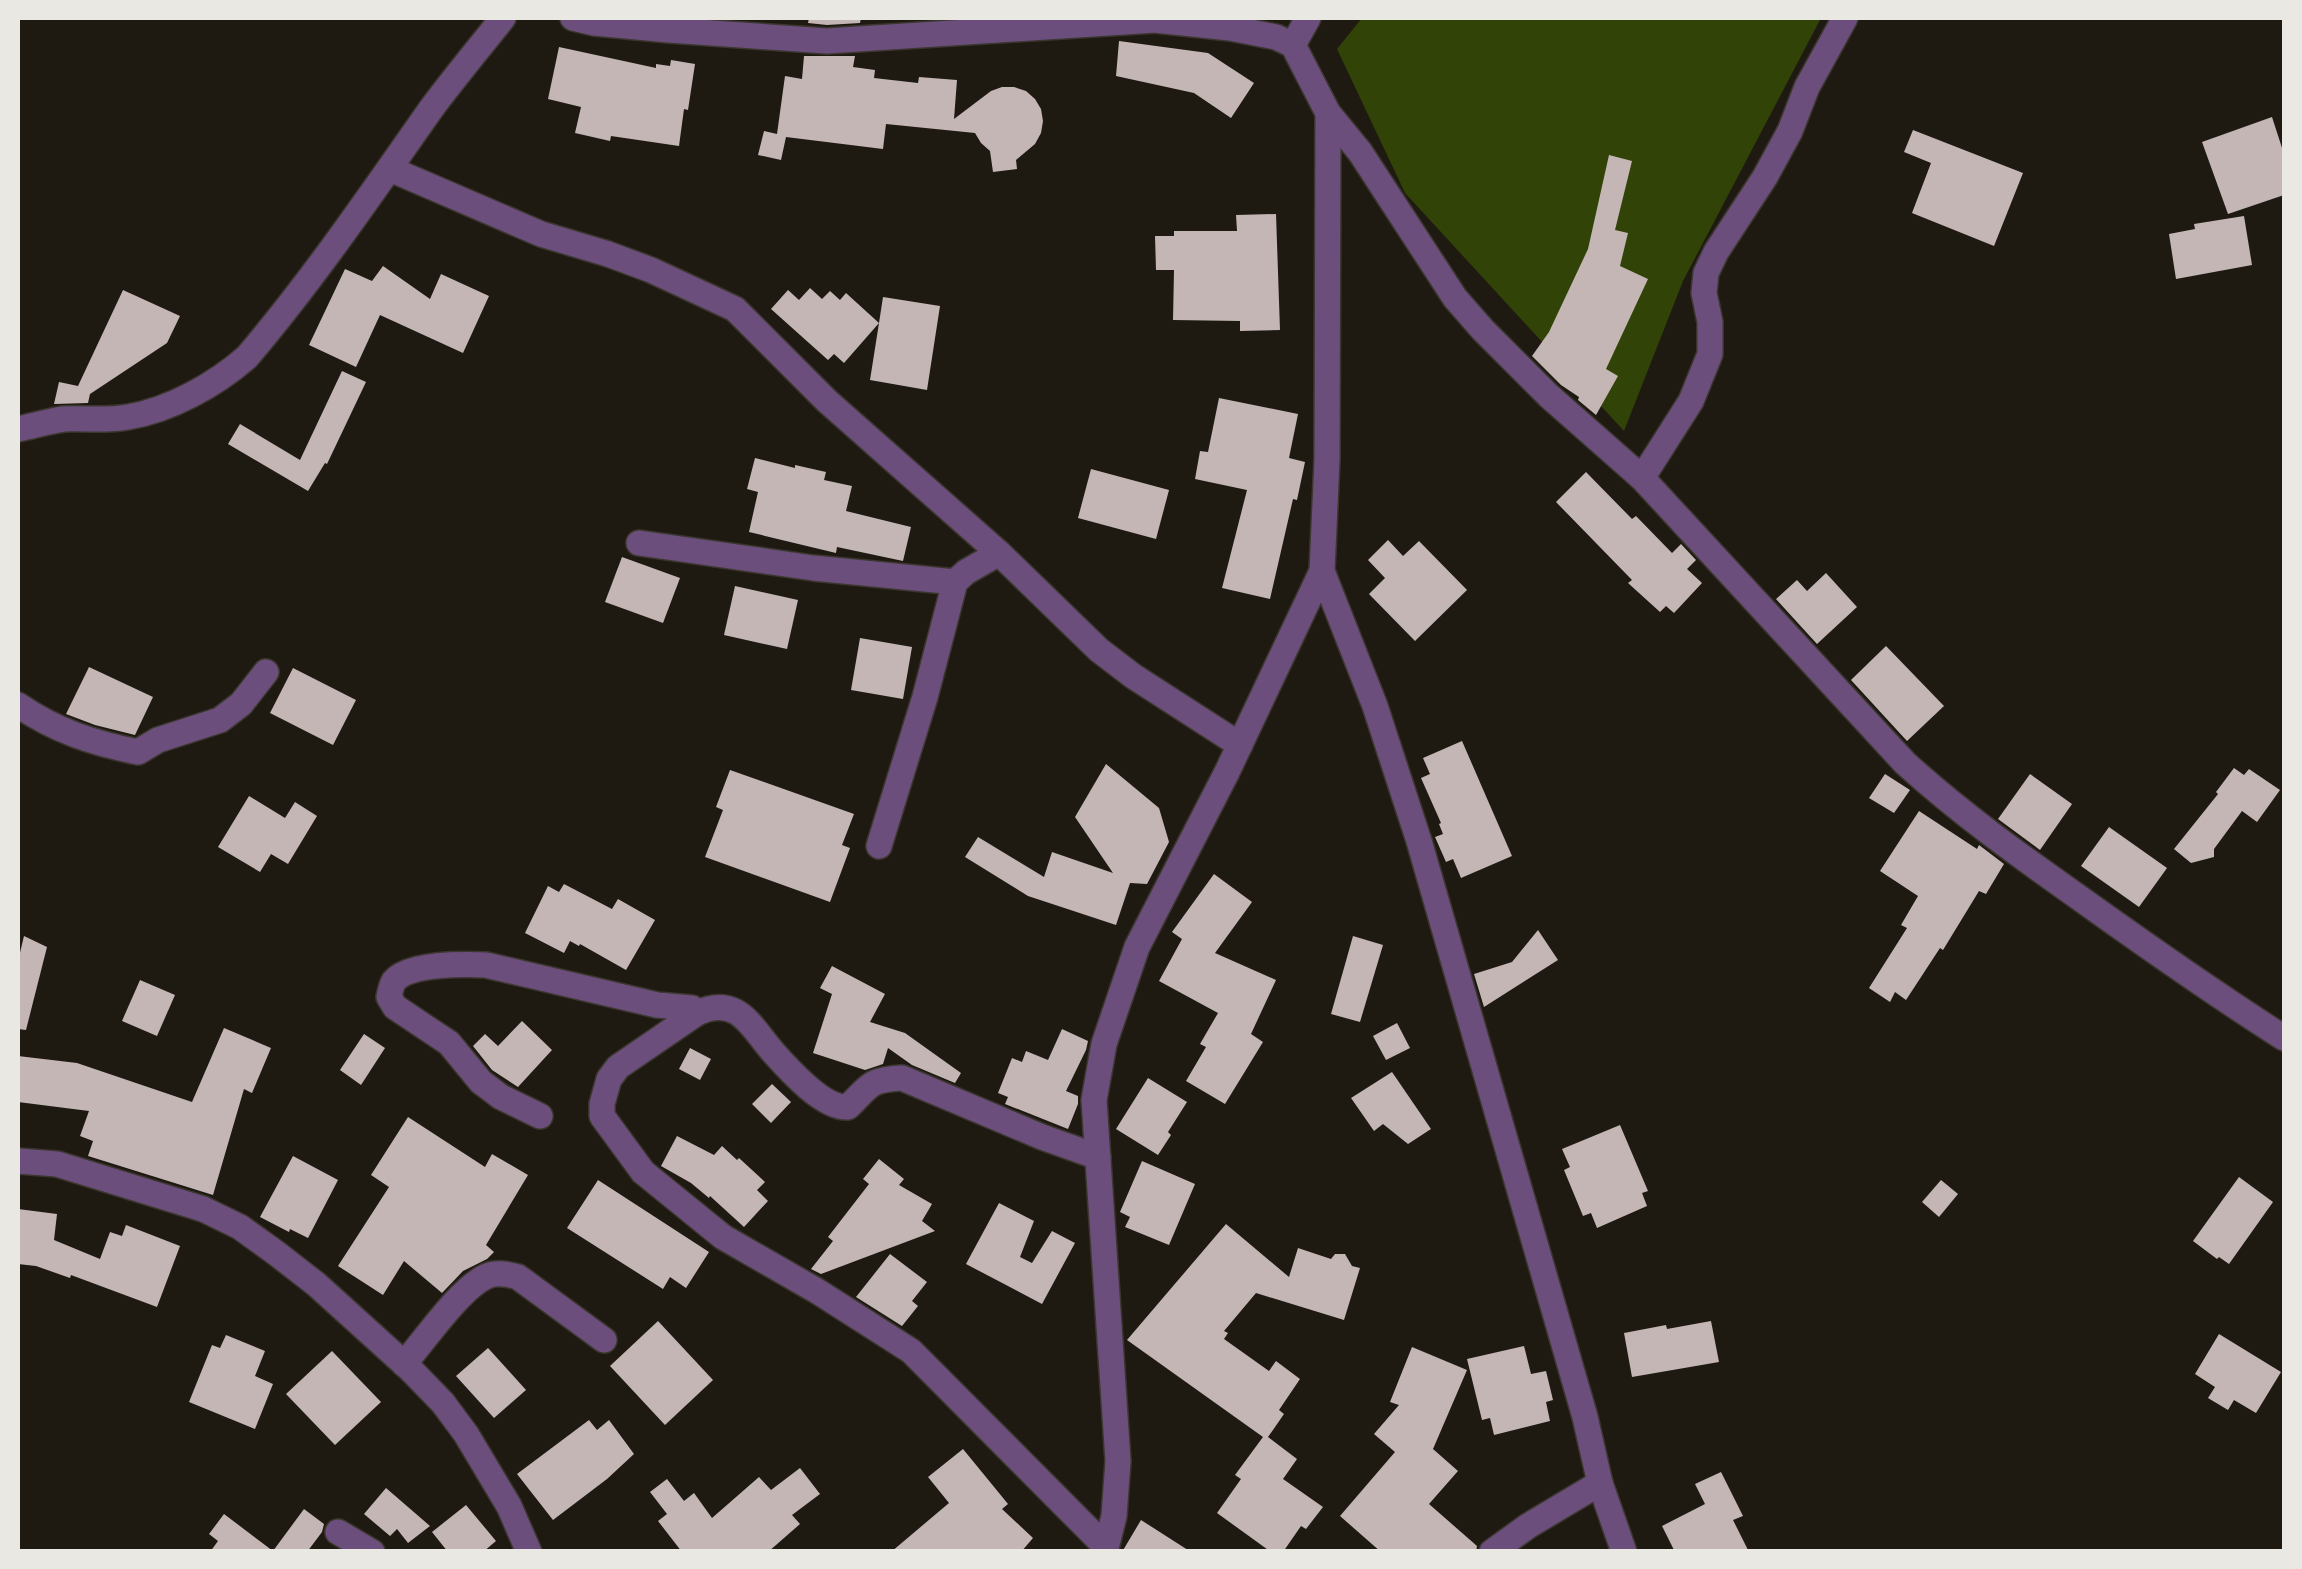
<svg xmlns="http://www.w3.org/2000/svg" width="2302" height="1569" viewBox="0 0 2302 1569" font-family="Manrope,sans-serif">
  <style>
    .green { fill: #314307 }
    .building { fill: #c5b6b6 }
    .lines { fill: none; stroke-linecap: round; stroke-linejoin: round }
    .minor-casing { stroke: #3b372f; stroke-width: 28 }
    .minor { stroke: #6c4e7d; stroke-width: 25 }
  </style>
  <rect width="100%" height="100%" fill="#1e1a12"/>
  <polygon class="green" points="1362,18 1821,18 1683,281 1624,431 1405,193 1337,49"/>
  <g class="building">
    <polygon points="809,18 861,18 860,23 827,25 808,23"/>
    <polygon points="1119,41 1208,53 1254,83 1231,118 1194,93 1116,76"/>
    <polygon points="559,47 656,68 656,64 670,66 671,60 695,64 688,110 684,109 679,146 611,136 610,141 575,133 581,107 548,99"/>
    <polygon points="804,56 855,56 853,67 875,70 874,78 918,83 919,77 957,80 954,119 991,91 1002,87 1014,87 1026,91 1035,99 1041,109 1043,121 1041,133 1035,144 1016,160 1017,169 993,172 990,151 981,143 975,133 886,124 883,149 786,137 781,160 758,155 764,131 777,134 785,76 802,79"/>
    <polygon points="2272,117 2284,154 2284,195 2228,214 2202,142"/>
    <polygon points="1913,130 2023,173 1994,246 1912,213 1931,163 1904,152"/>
    <polygon points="1609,155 1632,161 1615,230 1628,233 1620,266 1648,279 1606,369 1618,376 1596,415 1578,400 1579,397 1561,385 1532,356 1549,332 1588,249"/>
    <polygon points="1276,214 1280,330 1240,331 1240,321 1173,320 1174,270 1156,270 1155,236 1174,236 1174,231 1237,231 1236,215"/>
    <polygon points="2244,216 2252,265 2176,279 2169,234 2195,229 2194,224"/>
    <polygon points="383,266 430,299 441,274 489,296 463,353 380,315 356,367 309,345 345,269 372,281"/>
    <polygon points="810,288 822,299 830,291 840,300 846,293 879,323 883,297 940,306 927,390 870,380 879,323 844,363 834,354 828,360 771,309 788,290 799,300"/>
    <polygon points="123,290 180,316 167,343 90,394 88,403 54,404 59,382 78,386"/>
    <polygon points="342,371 366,382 327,464 325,463 308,491 228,444 240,424 300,460"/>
    <polygon points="1219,398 1298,414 1289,458 1305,462 1297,500 1293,499 1270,599 1222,588 1247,490 1195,479 1200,451 1208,452"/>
    <polygon points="755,458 795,468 795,465 826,472 824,480 852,486 846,511 911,527 903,561 837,547 836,553 749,532 758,492 747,489"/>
    <polygon points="1091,469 1169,490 1156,539 1078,518"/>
    <polygon points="1586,472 1632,519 1636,516 1672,553 1681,544 1696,560 1687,569 1702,583 1674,613 1666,606 1660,612 1628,583 1632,580 1556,502"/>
    <polygon points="1388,540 1403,556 1419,541 1467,590 1415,641 1369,594 1385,578 1368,560"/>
    <polygon points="622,557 680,578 663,623 605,602"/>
    <polygon points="1826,573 1857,607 1817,644 1776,599 1797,580 1807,591"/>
    <polygon points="735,586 798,600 787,649 724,635"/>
    <polygon points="860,638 912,647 903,699 851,690"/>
    <polygon points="1886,646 1944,706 1907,741 1851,680"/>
    <polygon points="89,667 153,697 135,735 95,725 66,714"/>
    <polygon points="293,668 356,700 333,745 270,713"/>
    <polygon points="1462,741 1512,856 1461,878 1453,859 1446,862 1435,837 1443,834 1439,824 1441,823 1421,778 1430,774 1423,758"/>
    <polygon points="1106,764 1159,808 1169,842 1147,884 1130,883 1116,925 1028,896 965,857 978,837 1044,877 1052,852 1113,873 1075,817"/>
    <polygon points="2234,768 2244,775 2249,769 2280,790 2257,822 2242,811 2214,849 2214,857 2191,863 2174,849 2218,794 2216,792"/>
    <polygon points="730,770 854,814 842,845 850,848 830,902 705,857 723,810 716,807"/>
    <polygon points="1885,774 1910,790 1894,813 1869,798"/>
    <polygon points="2030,774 2072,804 2040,850 1998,819"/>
    <polygon points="249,796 285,818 295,802 317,816 288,864 271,854 260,872 218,847"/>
    <polygon points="1919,811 1977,849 1979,845 2004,864 1986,894 1979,891 1943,950 1940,948 1906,1000 1895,992 1890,1002 1869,988 1907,928 1901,925 1918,896 1880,871"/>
    <polygon points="2109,827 2167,868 2139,907 2081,866"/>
    <polygon points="1214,874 1252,902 1215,953 1276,980 1251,1034 1263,1042 1225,1104 1186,1081 1206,1047 1200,1044 1218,1013 1159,981 1182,939 1172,932"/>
    <polygon points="564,884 612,909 618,899 655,920 626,970 580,944 579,946 570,941 564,953 525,933 548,886 559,892"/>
    <polygon points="1538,930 1558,960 1484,1007 1474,974 1512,962"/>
    <polygon points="24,936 47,947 26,1030 18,1029 18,961"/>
    <polygon points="1353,936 1383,945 1360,1022 1331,1014"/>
    <polygon points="832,966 885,994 870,1022 905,1033 961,1073 955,1083 912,1065 888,1048 883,1064 865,1070 813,1053 832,994 820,988"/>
    <polygon points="140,980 175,995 157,1036 122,1021"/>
    <polygon points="522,1021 552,1050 518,1087 492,1070 473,1046 485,1034 498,1046"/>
    <polygon points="1397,1023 1410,1048 1386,1060 1373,1036"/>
    <polygon points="224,1028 271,1048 252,1093 244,1089 213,1195 88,1156 93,1141 80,1136 89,1111 18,1102 18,1056 77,1063 192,1102"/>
    <polygon points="1062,1029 1088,1041 1086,1050 1066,1091 1078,1096 1078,1104 1068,1129 1005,1104 1008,1097 998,1093 1012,1058 1022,1062 1026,1051 1048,1060"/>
    <polygon points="364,1034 385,1048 361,1085 340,1070"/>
    <polygon points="690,1048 711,1059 700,1080 679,1069"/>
    <polygon points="1392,1072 1431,1129 1408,1144 1383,1124 1374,1131 1351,1098"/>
    <polygon points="1148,1078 1187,1102 1168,1132 1171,1135 1158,1155 1116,1129"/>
    <polygon points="772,1084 791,1102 771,1123 752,1104"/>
    <polygon points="408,1117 485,1167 492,1154 528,1175 486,1245 494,1252 487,1259 463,1271 442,1293 404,1261 383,1295 338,1266 389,1187 371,1175"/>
    <polygon points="1620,1125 1648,1191 1642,1193 1647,1206 1597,1228 1591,1213 1583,1216 1564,1170 1570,1167 1562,1149"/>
    <polygon points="677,1136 714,1155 722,1146 737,1160 739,1158 765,1182 757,1190 768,1201 744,1227 710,1196 709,1198 691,1183 661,1166"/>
    <polygon points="293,1156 338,1180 308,1238 290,1229 289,1232 260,1217"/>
    <polygon points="879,1159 904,1179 899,1185 932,1204 922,1221 935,1231 821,1274 811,1269 833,1241 828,1237 869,1184 863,1179"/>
    <polygon points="1142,1161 1195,1184 1169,1245 1125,1227 1130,1217 1120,1212"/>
    <polygon points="2239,1177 2273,1202 2229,1264 2219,1257 2217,1259 2193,1241"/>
    <polygon points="598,1180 709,1252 686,1288 670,1277 663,1289 567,1228"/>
    <polygon points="1941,1180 1958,1194 1939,1217 1922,1202"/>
    <polygon points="999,1203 1034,1221 1020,1257 1032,1263 1052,1231 1075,1243 1042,1304 966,1264"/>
    <polygon points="18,1209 57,1214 54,1240 100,1259 110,1232 122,1236 126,1225 180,1246 157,1307 71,1275 70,1278 36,1266 18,1264"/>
    <polygon points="1226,1224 1289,1277 1298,1248 1331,1259 1335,1254 1345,1254 1352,1266 1360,1268 1344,1320 1256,1293 1224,1331 1228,1333 1224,1339 1269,1371 1276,1361 1300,1379 1279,1410 1284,1414 1268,1437 1297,1459 1283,1479 1323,1507 1306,1529 1301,1526 1283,1552 1271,1552 1217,1513 1241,1479 1235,1475 1263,1437 1127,1340"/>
    <polygon points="890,1254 927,1282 912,1301 918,1306 902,1326 856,1297"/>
    <polygon points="658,1321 713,1380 665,1425 610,1366"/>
    <polygon points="1711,1321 1719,1362 1632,1377 1624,1333 1666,1325 1667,1329"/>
    <polygon points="2219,1334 2281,1372 2256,1413 2234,1400 2228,1410 2208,1398 2215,1387 2195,1374"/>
    <polygon points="226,1335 265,1351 255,1376 273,1384 255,1429 189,1402 212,1345 220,1348"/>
    <polygon points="1524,1346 1531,1374 1546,1371 1553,1400 1546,1402 1550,1421 1494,1435 1490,1418 1482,1420 1467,1359"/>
    <polygon points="1412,1347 1467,1370 1433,1449 1458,1471 1429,1504 1477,1546 1476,1552 1381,1552 1340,1516 1395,1452 1374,1434 1399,1405 1390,1402"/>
    <polygon points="488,1348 526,1390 494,1418 456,1376"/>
    <polygon points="332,1351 381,1402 335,1445 286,1394"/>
    <polygon points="589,1420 597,1430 609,1420 634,1454 607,1479 553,1520 517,1474"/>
    <polygon points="963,1449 1008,1504 1002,1509 1033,1538 1021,1552 891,1552 949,1503 928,1477"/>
    <polygon points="800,1468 820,1494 792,1515 800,1524 768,1552 682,1552 658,1521 667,1514 650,1492 667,1479 684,1501 694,1493 712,1518 759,1477 771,1490"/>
    <polygon points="1721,1472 1743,1516 1733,1520 1749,1552 1675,1552 1662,1526 1705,1504 1695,1484"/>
    <polygon points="386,1488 430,1526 408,1543 397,1529 390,1536 364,1514"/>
    <polygon points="466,1505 496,1541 483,1552 448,1552 432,1532"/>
    <polygon points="304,1509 324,1524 322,1532 307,1552 210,1552 218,1541 209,1534 224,1514 273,1551"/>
    <polygon points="1141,1520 1191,1552 1122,1552"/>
  </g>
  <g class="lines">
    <defs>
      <g id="minor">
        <polyline points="573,18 594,23 669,30 827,41 1155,20 1230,28 1276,37 1293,45 1328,113 1327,460 1322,571 1375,706 1419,841 1585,1417 1600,1483 1624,1552"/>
        <polyline points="1293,45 1308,18"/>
        <path d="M1328,113L1360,152L1455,298L1483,330L1549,396L1642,478L1905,763C1960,813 2020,856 2081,899C2148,947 2215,994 2284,1038"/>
        <polyline points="390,169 541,234 608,254 651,270 735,309 827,401 999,553 1099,650 1133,676 1240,745"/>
        <path d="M18,429C33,426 49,421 64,419C85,418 107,421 128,417C170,410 215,385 247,357C314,278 372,193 431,109C454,78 479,48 503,18"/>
        <polyline points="1642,478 1691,401 1710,354 1710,322 1704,293 1706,273 1716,252 1765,177 1790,131 1807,87 1845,18"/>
        <polyline points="639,543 813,568 955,582"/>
        <path d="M18,705C56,731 93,743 138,752L158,740L220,720L241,704L266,672"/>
        <polyline points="879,846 925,697 955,582 966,572 999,553"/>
        <path d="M540,1116L501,1097L481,1082L449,1043L395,1007L389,997C390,992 391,986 394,981C409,963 464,964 486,965L657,1005L692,1008L697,1013"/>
        <path d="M1098,1157L1042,1137L902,1078C868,1080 871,1085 848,1107C824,1109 789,1070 773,1052C751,1027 738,994 697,1013L618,1067L609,1079L602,1104V1116L643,1172L723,1237L817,1291L911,1351L1106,1547"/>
        <polyline points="18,1161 57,1164 203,1209 240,1227 276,1253 316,1284 411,1370 443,1403 466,1434 509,1506 529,1552"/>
        <path d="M404,1364C424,1341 460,1288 487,1276C497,1272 508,1274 518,1277L604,1340"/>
        <polyline points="338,1532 372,1552"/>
        <polyline points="1105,1552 1114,1516 1118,1461 1094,1100 1104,1044 1137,947 1227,772 1322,571"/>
        <polyline points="1492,1552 1528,1526 1600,1483"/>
      </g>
    </defs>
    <use href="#minor" class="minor-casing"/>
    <use href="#minor" class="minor"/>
  </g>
  <rect width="2302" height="1569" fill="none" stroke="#eae8e2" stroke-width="40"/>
</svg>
